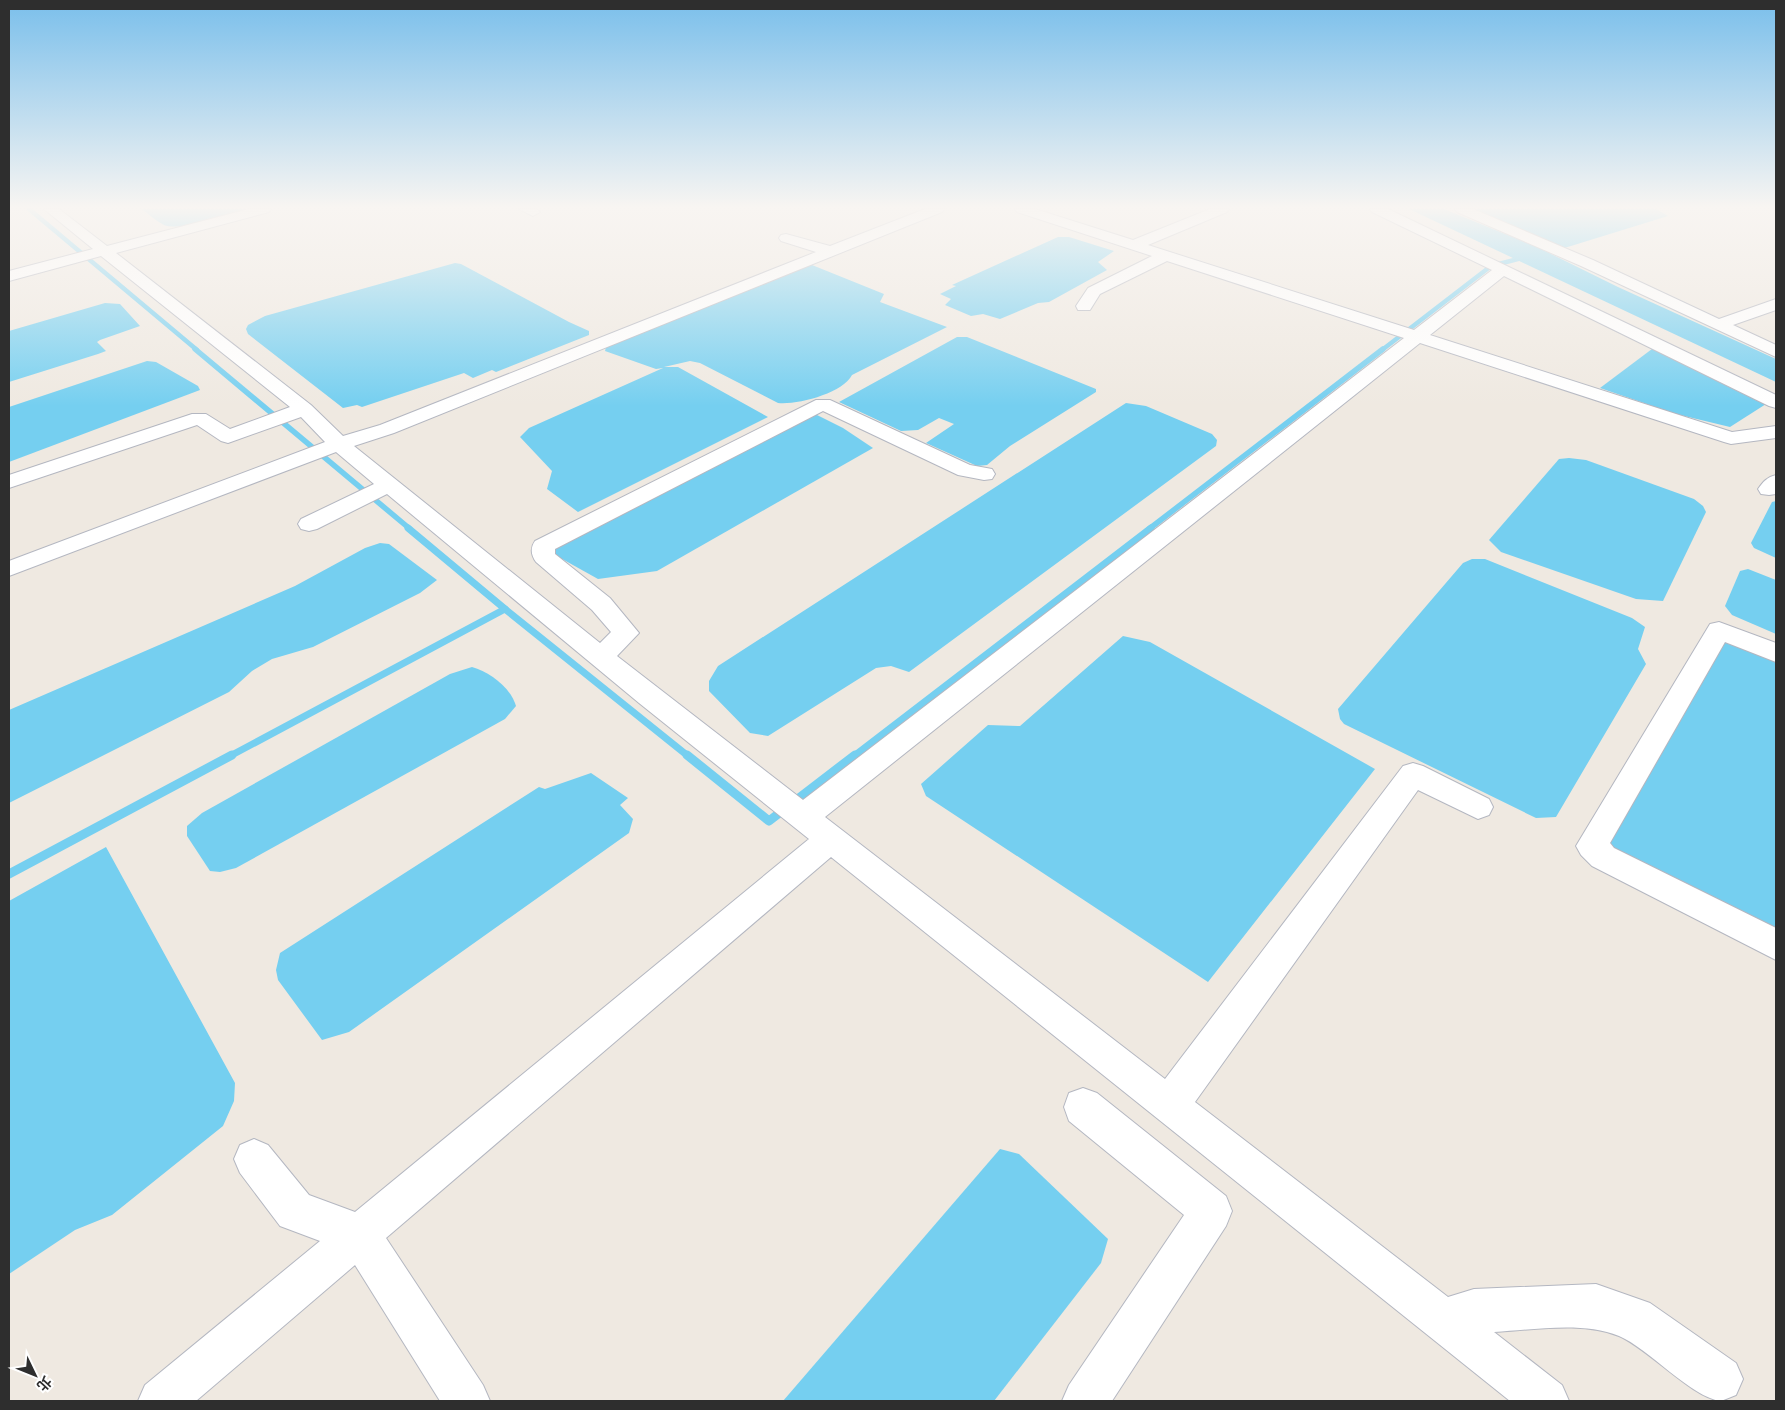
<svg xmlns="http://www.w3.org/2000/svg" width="1785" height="1410" viewBox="0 0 1785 1410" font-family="'Asap Condensed','Noto Sans TC',sans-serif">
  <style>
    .water { fill: #75cff0 }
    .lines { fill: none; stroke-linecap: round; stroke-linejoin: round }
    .stream-far3 { stroke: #75cff0; stroke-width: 4.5 }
    .stream-far2 { stroke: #75cff0; stroke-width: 5.5 }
    .stream-far1 { stroke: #75cff0; stroke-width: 7 }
    .stream { stroke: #75cff0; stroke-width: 9 }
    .minor-casing { stroke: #b4b7c1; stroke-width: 2 }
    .minor { fill: #fff; fill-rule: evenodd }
  </style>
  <rect width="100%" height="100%" fill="#efe9e1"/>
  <g class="water">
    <path d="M141,209H253C234,214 181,232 164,225C156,221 149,214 141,209Z"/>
    <polygon points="1409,209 1444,209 1537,247 1618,287 1765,354 1776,359 1776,382"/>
    <polygon points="1466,209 1656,209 1668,216 1558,250"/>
    <polygon points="1058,237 1069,237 1114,251 1098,262 1107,270 1049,302 1038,303 1000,319 983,314 971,316 945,305 951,299 940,294 956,286 952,285"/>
    <polygon points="455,263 461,264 569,322 589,331 589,335 496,372 492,370 473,378 464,373 362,407 357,405 343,408 248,334 246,329 248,325 265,316"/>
    <path d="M806,264L812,265L884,294L880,302L947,327L852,375C843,393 798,405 778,403L700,363L690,361L664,367H678L768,417L578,512L547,489L552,471L520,437L529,428L663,368L656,369L605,351L607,343Z"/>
    <polygon points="105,303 120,304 140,326 100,340 97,342 106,351 98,354 9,382 9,331"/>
    <polygon points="957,337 967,337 1096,389 1096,392 1010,446 987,465 977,466 926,443 954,424 939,418 918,430 901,431 839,402"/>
    <polygon points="1652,349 1673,355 1766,404 1730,427 1676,414 1600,388"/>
    <polygon points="147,361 156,362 198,386 200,390 9,462 9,407"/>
    <polygon points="1126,403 1146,406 1212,434 1217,440 1216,446 909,672 891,666 876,668 768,736 750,733 709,691 709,681 718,666"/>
    <polygon points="811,412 843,428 873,448 657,571 598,579 546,550"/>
    <polygon points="1569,458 1586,460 1694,499 1703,506 1706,512 1663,601 1636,599 1501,552 1489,540 1559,459"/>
    <polygon points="1776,501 1776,558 1754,548 1751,543 1772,502"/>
    <polygon points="380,543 389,544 437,580 420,593 313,647 272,659 252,671 229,692 9,803 9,710 295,586 365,548"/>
    <polygon points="1472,559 1485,559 1632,618 1645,627 1638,649 1646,664 1556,817 1536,818 1344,724 1340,719 1338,709 1463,563"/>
    <polygon points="1748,569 1776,580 1776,634 1732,615 1725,606 1740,571"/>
    <polygon points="1123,636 1150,642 1375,769 1208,982 926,796 921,784 988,725 1020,726"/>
    <polygon points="1720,637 1731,638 1776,658 1776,951 1602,859 1592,849"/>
    <path d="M472,667C490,672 511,688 516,706L505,719L236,868L220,872L210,871L187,836V826L202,813L450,674Z"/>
    <polygon points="591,773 628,798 620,805 633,819 629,833 349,1032 322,1040 278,980 276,970 280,953 539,787 545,789"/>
    <polygon points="106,847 235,1083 234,1101 223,1126 112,1215 75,1230 9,1274 9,901"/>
    <polygon points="1000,1149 1019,1154 1108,1239 1101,1263 994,1401 783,1401"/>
  </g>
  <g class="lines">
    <g class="stream-far3">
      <polyline points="29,209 197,350"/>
      <polyline points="1382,350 1491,266 1526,257"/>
    </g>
    <g class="stream-far2">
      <polyline points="195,349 410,529"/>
      <polyline points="1149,529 1383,349"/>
    </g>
    <g class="stream-far1">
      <polyline points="408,528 505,609"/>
      <polyline points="230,756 505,609 688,756"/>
      <polyline points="854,756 1151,528"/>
    </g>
    <g class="stream">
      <polyline points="687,755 769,821 855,755"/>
      <polyline points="9,874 232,755"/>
    </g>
    <defs>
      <g id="minor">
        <path d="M44,209H59L107,246L249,209H271L269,212L116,253L311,405L343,436L380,425L816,252L781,241L779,238L781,235L786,234L830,246L925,209H944L942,212L394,433L354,446L600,643L611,632L592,610L536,562C531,555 530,548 535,541L816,400H830L970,465L992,469L995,474L992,479L984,480L958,475L823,411L555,549V554L610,598L639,633L617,656L803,800L1404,338L1167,261L1100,294L1090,310H1078L1076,306L1088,288L1152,256L1017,212L1015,209H1035L1133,240L1210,209H1229L1227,212L1148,245L1414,330L1492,270L1372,212L1370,209H1388L1776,395V408L1769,406L1504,276L1430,335L1732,432L1776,426V438L1731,444L1724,442L1420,343L825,817L1165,1079L1403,766L1413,763L1423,766L1489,799L1493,807L1489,815L1478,819L1418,790L1195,1102L1448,1297L1474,1289L1596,1284L1650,1303L1736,1363L1743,1379L1736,1395L1721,1401C1692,1398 1648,1348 1619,1336C1583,1321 1533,1330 1494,1332L1562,1385L1569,1401H1510L831,857L386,1238L483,1385L490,1401H440L355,1265L196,1401H138L145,1385L320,1241L280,1226L240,1173L234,1159L240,1145L254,1139L268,1145L309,1195L355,1212L809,839L639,703L387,494L317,529L309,531L301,529L298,524L301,519L374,484L336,452L9,576V561L325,442L301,417L228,443L221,441L197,425L9,488V475L192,414H206L230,429L290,407L101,256L9,281V271L93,249Z"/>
        <polygon points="519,209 537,209 540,212 533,216"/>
        <polygon points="1455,209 1473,209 1593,260 1719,319 1776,299 1776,310 1733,325 1776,345 1776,357 1581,266 1457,212"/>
        <path d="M1776,475V494L1769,495L1761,494L1758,489C1763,482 1767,477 1776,475Z"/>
        <polygon points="1719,622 1776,643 1776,662 1725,642 1610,843 1614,848 1776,928 1776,960 1592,866 1581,855 1576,846 1710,624"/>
        <polygon points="1083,1088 1097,1093 1226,1196 1232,1211 1226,1226 1112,1401 1062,1401 1069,1385 1184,1215 1069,1121 1064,1107 1069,1093"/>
      </g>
    </defs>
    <use href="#minor" class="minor-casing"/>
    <use href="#minor" class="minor"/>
  </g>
  <linearGradient id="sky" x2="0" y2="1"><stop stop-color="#7abfeb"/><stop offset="0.51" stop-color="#f8f5f2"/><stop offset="1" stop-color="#f8f5f2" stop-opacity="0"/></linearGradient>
  <rect width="1785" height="406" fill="url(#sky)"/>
  <rect width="1785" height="1410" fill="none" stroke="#2e2e2e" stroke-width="20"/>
  <g transform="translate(35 1375) rotate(133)" stroke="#ffffff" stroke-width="4" paint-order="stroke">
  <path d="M0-4L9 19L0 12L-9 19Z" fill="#2e2e2e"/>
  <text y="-8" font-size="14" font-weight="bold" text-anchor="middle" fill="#2e2e2e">北</text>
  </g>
</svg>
